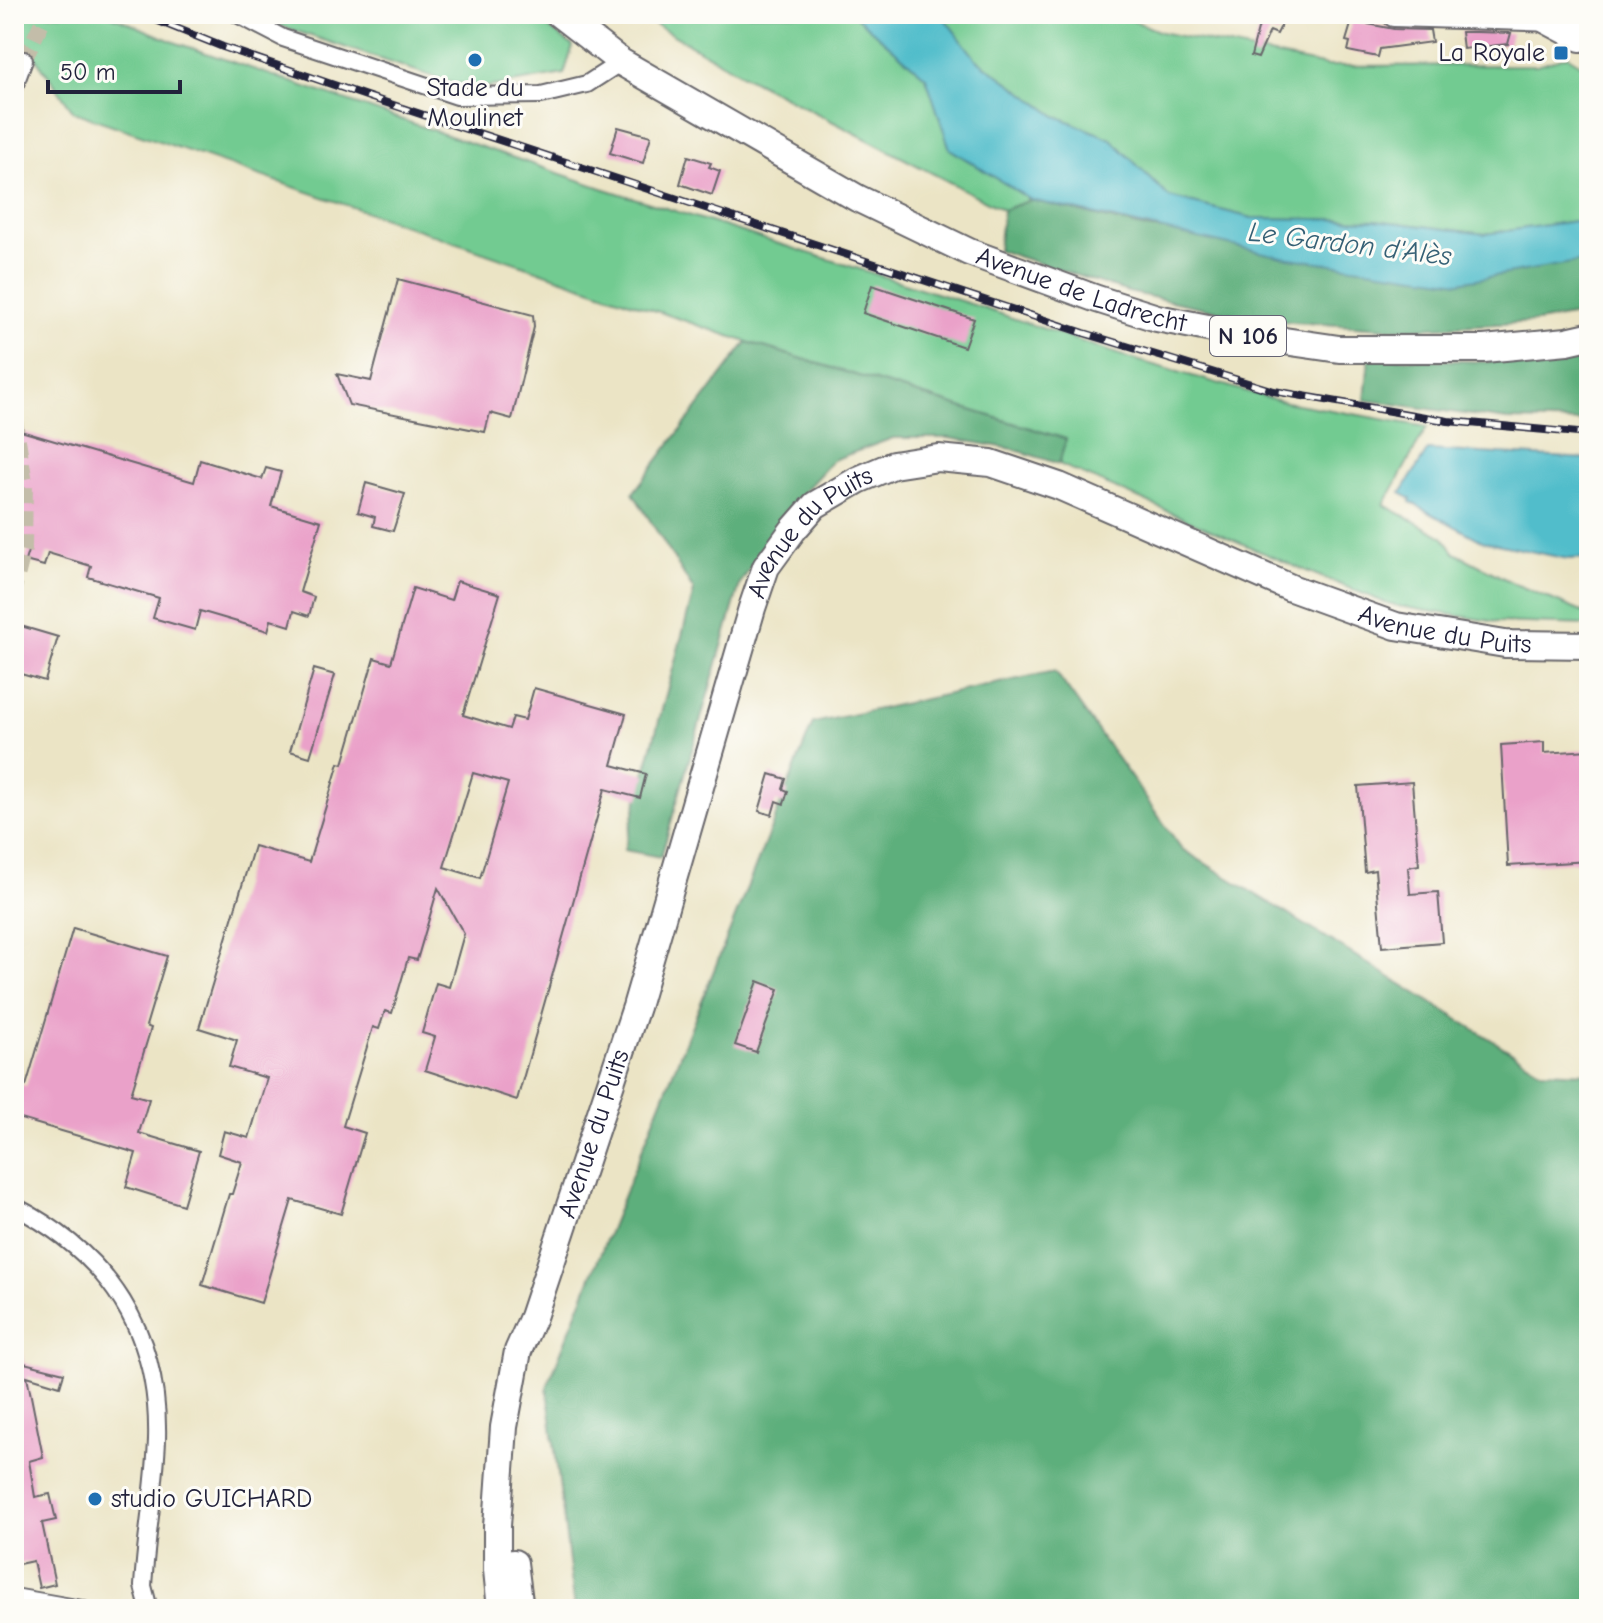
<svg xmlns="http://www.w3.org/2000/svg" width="1603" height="1623" viewBox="0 0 1603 1623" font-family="'Comic Neue',sans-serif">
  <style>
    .green { fill: #72cb91; stroke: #4a7666; stroke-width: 2 }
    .forest { fill: #5daf7b; stroke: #40685b; stroke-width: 2 }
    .water { fill: #51bdcb; stroke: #3a7083; stroke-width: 2 }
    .building { fill: #eaa1c9; fill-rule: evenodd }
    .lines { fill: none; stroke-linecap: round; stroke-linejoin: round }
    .street-tunnel { stroke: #c3bda9; stroke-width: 16; stroke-dasharray: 16 8; stroke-linecap: butt }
    .street-casing { stroke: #68666b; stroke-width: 20 }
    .secondary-casing { stroke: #68666b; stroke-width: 28 }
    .primary-casing { stroke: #68666b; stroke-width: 30 }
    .street { stroke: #fff; stroke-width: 16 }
    .secondary { stroke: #fff; stroke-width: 24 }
    .primary { stroke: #fff; stroke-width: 26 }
    .rail-casing { stroke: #22223b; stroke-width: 8 }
    .rail { stroke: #fdfcf7; stroke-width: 5; stroke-dasharray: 15; stroke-linecap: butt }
    .poi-dot { fill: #1f6fb2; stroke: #fdfcf7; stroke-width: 3 }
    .labels { text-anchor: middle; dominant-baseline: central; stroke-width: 6; stroke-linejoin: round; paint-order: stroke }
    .shield { fill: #fdfcf7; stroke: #646373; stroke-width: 2 }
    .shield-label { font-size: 24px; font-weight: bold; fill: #22223b }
    .poi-label { font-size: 26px; fill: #22223b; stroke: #fdfcf7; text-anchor: end }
    .street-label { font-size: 26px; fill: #22223b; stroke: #fdfcf7 }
    .water-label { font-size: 28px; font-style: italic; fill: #356075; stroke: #fdfcf7 }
  </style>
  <rect width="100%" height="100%" fill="#fdfcf7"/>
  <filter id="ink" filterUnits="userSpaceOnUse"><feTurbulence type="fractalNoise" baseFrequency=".0125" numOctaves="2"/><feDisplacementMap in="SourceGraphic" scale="16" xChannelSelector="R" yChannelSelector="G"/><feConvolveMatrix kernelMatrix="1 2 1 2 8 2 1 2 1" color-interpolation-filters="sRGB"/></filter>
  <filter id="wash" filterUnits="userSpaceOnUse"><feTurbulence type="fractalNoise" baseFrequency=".006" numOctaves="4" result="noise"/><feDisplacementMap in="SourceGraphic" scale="32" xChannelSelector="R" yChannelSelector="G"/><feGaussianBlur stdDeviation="1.8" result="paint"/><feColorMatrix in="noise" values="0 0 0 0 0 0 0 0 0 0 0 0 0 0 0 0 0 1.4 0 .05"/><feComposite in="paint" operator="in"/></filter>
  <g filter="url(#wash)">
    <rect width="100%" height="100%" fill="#ebe4c5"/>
    <g class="green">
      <polygon points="14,14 108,14 174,42 602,188 977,306 1129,358 1280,401 1427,427 1384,505 1443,537 1455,553 1515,584 1589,615 1589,625 1497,622 1391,605 1294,566 1059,464 1065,439 747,342 74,112 27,46 14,37"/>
      <polygon points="257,14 530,14 573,46 564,74 488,87 452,83 272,23"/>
      <polygon points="637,14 853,14 926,77 950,149 1031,200 1003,210 743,75"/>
      <polygon points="941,14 1117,14 1161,32 1327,66 1537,65 1568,56 1589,69 1589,219 1485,234 1375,220 1252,218 1169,197 1111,139 1056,116 976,59"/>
    </g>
    <g class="forest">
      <polygon points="1031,200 1150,229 1589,259 1589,313 1537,322 1399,329 1261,320 1128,292 998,250 1003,210"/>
      <polygon points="747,342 1066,439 1059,464 1013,449 949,438 893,438 833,460 787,510 740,584 661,857 624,850 694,591 633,493"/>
      <polygon points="1589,347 1589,422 1507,420 1365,400 1369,357 1488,362"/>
      <polygon points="1055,671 1182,849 1542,1071 1589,1073 1589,1609 575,1609 547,1387 813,723"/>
    </g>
    <g class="water">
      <polygon points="853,14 941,14 976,59 1056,116 1111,139 1169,197 1252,218 1375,220 1485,234 1589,219 1589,260 1459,282 1282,257 1031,200 950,149 926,77"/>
      <polygon points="1428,450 1589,459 1589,558 1568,559 1482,541 1410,502 1411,499 1401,493"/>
    </g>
    <g id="blocks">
      <g class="building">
        <polygon points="1262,14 1287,14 1277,34 1270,31 1258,58 1251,56"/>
        <polygon points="1352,21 1394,29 1430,30 1432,42 1380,49 1378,57 1348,51 1350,42 1346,41"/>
        <polygon points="1461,32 1476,32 1511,33 1508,44 1463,49"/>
        <polygon points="618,127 651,136 643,163 610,153"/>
        <polygon points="688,156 711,163 709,167 720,171 712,195 680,184"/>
        <polygon points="398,279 533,315 534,327 512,419 490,413 485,432 349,405 337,374 371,381"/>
        <polygon points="872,285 974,319 964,347 863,313"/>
        <polygon points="14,429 194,482 200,460 262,479 266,468 281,472 271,506 321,521 300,592 314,597 309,616 294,611 290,626 271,620 268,631 200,611 195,630 153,618 159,598 88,577 91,566 48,553 44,566 25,561 29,548 14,543"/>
        <polygon points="366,483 405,494 393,531 373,526 375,517 358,512"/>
        <path d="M457,581L500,594L463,715L509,729L513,717L525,720L534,688L626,714L612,765L646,774L640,798L605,789L517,1100L425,1070L435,1037L422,1033L436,983L449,987L464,934L438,888L417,960L408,958L392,1013L385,1011L379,1029L373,1027L343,1126L365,1133L341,1214L292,1200L261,1303L202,1285L229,1194H232L242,1162L218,1154L224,1131L249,1138L267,1078L229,1067L237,1040L199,1028L254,846L309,862L339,763L343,764L374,658L391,663L413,588L451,600ZM473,773L508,783L480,878L444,867Z"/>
        <polygon points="14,624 58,637 45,681 14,672"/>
        <polygon points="314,669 335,675 310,757 290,751"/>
        <polygon points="1544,742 1544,753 1589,750 1589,861 1508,866 1501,745"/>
        <polygon points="770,774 786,779 783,789 788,791 784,804 776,801 772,815 759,811"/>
        <polygon points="1412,782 1419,865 1408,867 1410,894 1438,892 1442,942 1382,947 1375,870 1365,872 1358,786"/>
        <polygon points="73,928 167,956 146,1026 151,1028 131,1094 149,1099 139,1133 199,1151 183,1205 126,1187 136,1153 14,1117 14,1082 26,1086"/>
        <polygon points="758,981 779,989 756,1052 735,1045"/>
        <polygon points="21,1346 24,1363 64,1373 60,1386 27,1376 43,1457 29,1461 35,1497 50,1494 56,1520 42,1523 55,1584 39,1588 33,1561 14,1565 14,1347"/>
      </g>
    </g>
  </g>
  <g filter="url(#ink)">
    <use href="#blocks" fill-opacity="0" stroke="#68666b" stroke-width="2"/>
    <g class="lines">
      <g class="street-tunnel">
        <polyline points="24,60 46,14"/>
        <polyline points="14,416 25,482 24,549 14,588"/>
      </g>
      <defs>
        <g id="street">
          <polyline points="237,14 283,38 457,96 541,95 587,84 621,62"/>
          <polyline points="14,87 24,60"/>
          <path d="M14,1206C109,1255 160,1332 157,1440C155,1489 146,1537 143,1586L149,1609"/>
          <polyline points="14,1597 82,1609"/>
        </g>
        <g id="secondary">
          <polyline points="1394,14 1589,20"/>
          <polyline points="1546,21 1580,39"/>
        </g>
        <g id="primary">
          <path id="s1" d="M559,14L621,62L857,198L969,252L1097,299L1157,318L1243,335L1339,349H1484L1567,341L1589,336"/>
          <polyline points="514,1563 520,1609"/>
          <path id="s2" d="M501,1609L497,1570V1526L504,1427L518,1351L533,1317L636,1007L752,608L766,567L793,530L815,505L858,480L893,465L938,458L991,463L1059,486L1291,588L1396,626L1505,644L1589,645"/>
        </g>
      </defs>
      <use href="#street" class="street-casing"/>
      <use href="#secondary" class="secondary-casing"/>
      <use href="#primary" class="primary-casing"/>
      <use href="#street" class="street"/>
      <use href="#secondary" class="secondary"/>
      <use href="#primary" class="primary"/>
      <defs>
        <polyline id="rail" points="141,14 223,47 369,97 1084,333 1274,391 1448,421 1589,434"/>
      </defs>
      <use href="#rail" class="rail-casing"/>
      <use href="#rail" class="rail"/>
    </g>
  </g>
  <g class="poi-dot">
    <rect x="1553" y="45" width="16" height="16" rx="4"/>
    <circle cx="475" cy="60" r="8"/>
    <circle cx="95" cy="1499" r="8"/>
  </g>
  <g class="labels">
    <rect class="shield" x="1210" y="316" width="76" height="40" rx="6"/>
    <g class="shield-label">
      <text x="1248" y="336">N 106</text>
    </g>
    <g class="poi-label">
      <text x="1545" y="53">La Royale</text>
      <text x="475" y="88" text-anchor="middle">Stade du<tspan x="475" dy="30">Moulinet</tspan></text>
      <text x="111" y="1499" text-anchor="start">studio GUICHARD</text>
    </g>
    <g class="street-label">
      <text stroke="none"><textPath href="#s1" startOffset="594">Avenue de Ladrecht</textPath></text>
      <text stroke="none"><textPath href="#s2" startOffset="1138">Avenue du Puits</textPath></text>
      <text stroke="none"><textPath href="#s2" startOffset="1834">Avenue du Puits</textPath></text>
      <text stroke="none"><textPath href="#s2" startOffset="490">Avenue du Puits</textPath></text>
    </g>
    <g class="water-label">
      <text transform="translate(1350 244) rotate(7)">Le Gardon d'Alès</text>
    </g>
  </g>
  <rect width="1603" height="1623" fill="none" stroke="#fdfcf7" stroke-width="48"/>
  <path d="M48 80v12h132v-12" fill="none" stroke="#22223b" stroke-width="4"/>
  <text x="60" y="80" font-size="24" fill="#22223b" stroke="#fdfcf7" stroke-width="6" paint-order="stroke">50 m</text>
</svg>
